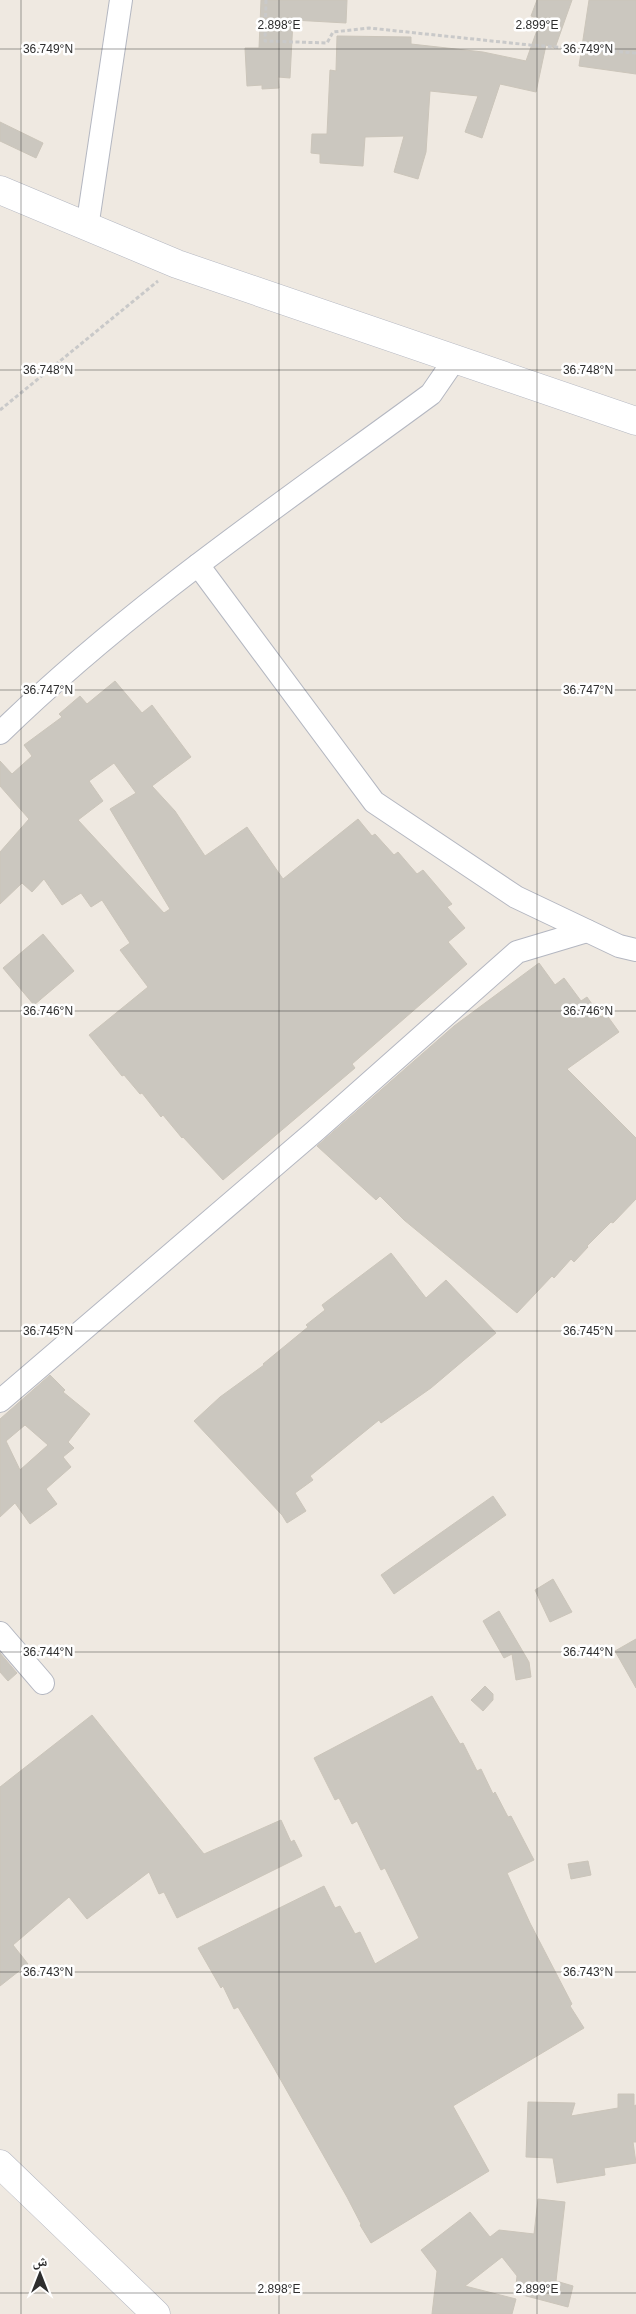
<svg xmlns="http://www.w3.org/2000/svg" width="636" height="2314" viewBox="0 0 636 2314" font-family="Arial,'Noto Naskh Arabic',sans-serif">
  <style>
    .building { fill: #cbc7bf; stroke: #cbc5ba; fill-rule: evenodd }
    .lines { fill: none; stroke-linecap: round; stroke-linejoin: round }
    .street-casing { stroke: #b4b7c1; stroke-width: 24 }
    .secondary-casing { stroke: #b4b7c1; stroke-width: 29 }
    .path { stroke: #c9c9c9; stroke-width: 3; stroke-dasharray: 4 2.5; stroke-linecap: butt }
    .street { stroke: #fff; stroke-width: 22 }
    .secondary { stroke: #fff; stroke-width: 28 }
    .ticks { fill: none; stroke: #2e2e2e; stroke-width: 1; stroke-opacity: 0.45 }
    .ticks-label { font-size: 12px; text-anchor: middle; fill: #2e2e2e; stroke: #fff; stroke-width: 5; stroke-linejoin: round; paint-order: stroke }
  </style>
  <rect width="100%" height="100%" fill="#efe9e1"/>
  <g class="building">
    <polygon points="261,0 347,0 346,23 293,20 290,78 278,77 279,88 262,89 262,85 247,86 245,48 259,48"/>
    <polygon points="537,0 572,0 555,48 546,45 536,92 500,84 482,138 465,132 478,96 430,91 426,152 418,179 394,172 404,136 365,137 363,166 320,163 320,154 311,153 312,134 327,134 330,70 336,71 337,36 411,37 411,44 483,52 526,61 541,19 531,16"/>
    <polygon points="589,0 636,0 636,74 579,66"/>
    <polygon points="0,122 43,143 36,158 0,141"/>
    <path d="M115,681L142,713L152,705L191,757L152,786L175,811L205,856L247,827L283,879L358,819L372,836L375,834L394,855L398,852L417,874L423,870L452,904L447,907L465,928L448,942L467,964L352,1064L355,1068L223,1180L183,1137L182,1138L163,1115L161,1117L142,1093L140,1094L124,1075L122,1076L89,1035L148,987L120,950L130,943L102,900L91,907L81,893L62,905L44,879L32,892L22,883L0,904V852L29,819L0,786V761L12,774L32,756L24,745L62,717L59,714L80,696L87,704ZM114,763L136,793L110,809L170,909L164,913L78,820L103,801L89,781Z"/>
    <polygon points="43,934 74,971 34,1005 3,968"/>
    <polygon points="539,963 555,985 564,978 581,1001 587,997 601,1017 606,1014 619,1032 567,1069 636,1138 636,1199 613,1223 611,1222 587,1246 588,1247 574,1262 571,1259 554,1278 552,1276 517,1313 404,1220 380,1196 376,1200 317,1146 454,1026"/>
    <polygon points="391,1253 426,1298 446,1280 496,1333 431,1388 381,1423 379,1420 310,1476 313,1480 295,1493 306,1511 287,1523 282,1515 194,1421 220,1397 264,1365 263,1364 308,1327 306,1325 325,1310 322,1305"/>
    <path d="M50,1375L65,1390L63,1392L90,1414L68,1442L74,1448L63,1457L71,1467L46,1489L57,1504L30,1524L15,1503L0,1517V1419ZM25,1425L48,1445L20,1470L6,1441Z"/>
    <polygon points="493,1496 506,1515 394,1594 381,1575"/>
    <polygon points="553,1579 572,1612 550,1622 535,1590"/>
    <polygon points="499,1611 529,1662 531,1677 516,1680 512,1654 504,1658 483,1621"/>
    <polygon points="636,1639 636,1688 615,1651"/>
    <polygon points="0,1653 17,1673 8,1681 0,1672"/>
    <polygon points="485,1686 493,1694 493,1700 483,1711 471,1700"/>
    <polygon points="432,1696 460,1744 463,1743 477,1771 481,1769 493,1794 495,1792 508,1817 511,1816 534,1860 507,1873 530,1923 572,2004 570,2006 584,2028 453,2106 489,2171 371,2243 360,2225 361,2224 347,2197 274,2068 238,2007 234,2009 223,1986 221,1988 198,1948 324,1886 335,1908 340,1906 355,1934 360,1932 375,1964 419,1938 385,1868 381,1870 357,1821 352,1824 339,1798 335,1800 314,1758"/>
    <polygon points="92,1715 204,1854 281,1820 291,1842 294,1840 302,1856 177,1918 164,1892 159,1894 149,1872 87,1919 69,1897 13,1945 28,1964 0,1986 0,1787"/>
    <polygon points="588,1861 591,1875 571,1879 568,1864"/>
    <polygon points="618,2094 634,2094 634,2106 636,2105 636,2142 633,2142 636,2163 604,2168 605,2175 557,2183 553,2158 526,2157 528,2102 575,2103 571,2116 618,2108"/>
    <polygon points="538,2199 565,2202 556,2281 573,2286 568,2307 515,2293 517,2276 502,2257 465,2286 516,2299 512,2314 432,2314 437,2271 421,2250 470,2212 490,2237 499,2230 534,2234"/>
  </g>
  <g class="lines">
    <defs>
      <g id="street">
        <polyline points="87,228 121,0"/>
        <polyline points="198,565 374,802 516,897 619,946 636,950"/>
        <path d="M0,733C130,606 284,502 431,394L455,359"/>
        <polyline points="0,1401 315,1131 517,952 587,931"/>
        <polyline points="0,1633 43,1683"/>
      </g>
      <g id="secondary">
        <polyline points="0,190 177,264 636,421"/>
        <polyline points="0,2164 156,2314"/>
      </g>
    </defs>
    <use href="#street" class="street-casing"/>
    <use href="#secondary" class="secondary-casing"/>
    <g class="path">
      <polyline points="266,0 265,41 327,43 333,32 369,28 530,45 636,53"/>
      <polyline points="0,410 158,281"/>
    </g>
    <use href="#street" class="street"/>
    <use href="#secondary" class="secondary"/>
  </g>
  <path class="ticks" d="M21,0V2314M279,0V2314M537,0V2314M0,49H636M0,370H636M0,690H636M0,1011H636M0,1331H636M0,1652H636M0,1972H636M0,2293H636"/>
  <g class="ticks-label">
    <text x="279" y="29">2.898°E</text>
    <text x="537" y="29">2.899°E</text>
    <text x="48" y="53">36.749°N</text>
    <text x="588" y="53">36.749°N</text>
    <text x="48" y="374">36.748°N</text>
    <text x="588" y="374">36.748°N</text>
    <text x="48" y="694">36.747°N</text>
    <text x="588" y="694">36.747°N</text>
    <text x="48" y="1015">36.746°N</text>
    <text x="588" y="1015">36.746°N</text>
    <text x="48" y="1335">36.745°N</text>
    <text x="588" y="1335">36.745°N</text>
    <text x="48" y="1656">36.744°N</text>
    <text x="588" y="1656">36.744°N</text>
    <text x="48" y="1976">36.743°N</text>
    <text x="588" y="1976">36.743°N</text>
    <text x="279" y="2293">2.898°E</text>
    <text x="537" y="2293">2.899°E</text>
  </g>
  <g transform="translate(40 2274)" stroke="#ffffff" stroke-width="4" paint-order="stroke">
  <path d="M0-4L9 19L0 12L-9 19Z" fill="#2e2e2e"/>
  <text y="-8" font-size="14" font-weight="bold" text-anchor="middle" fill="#2e2e2e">ش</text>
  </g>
</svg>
